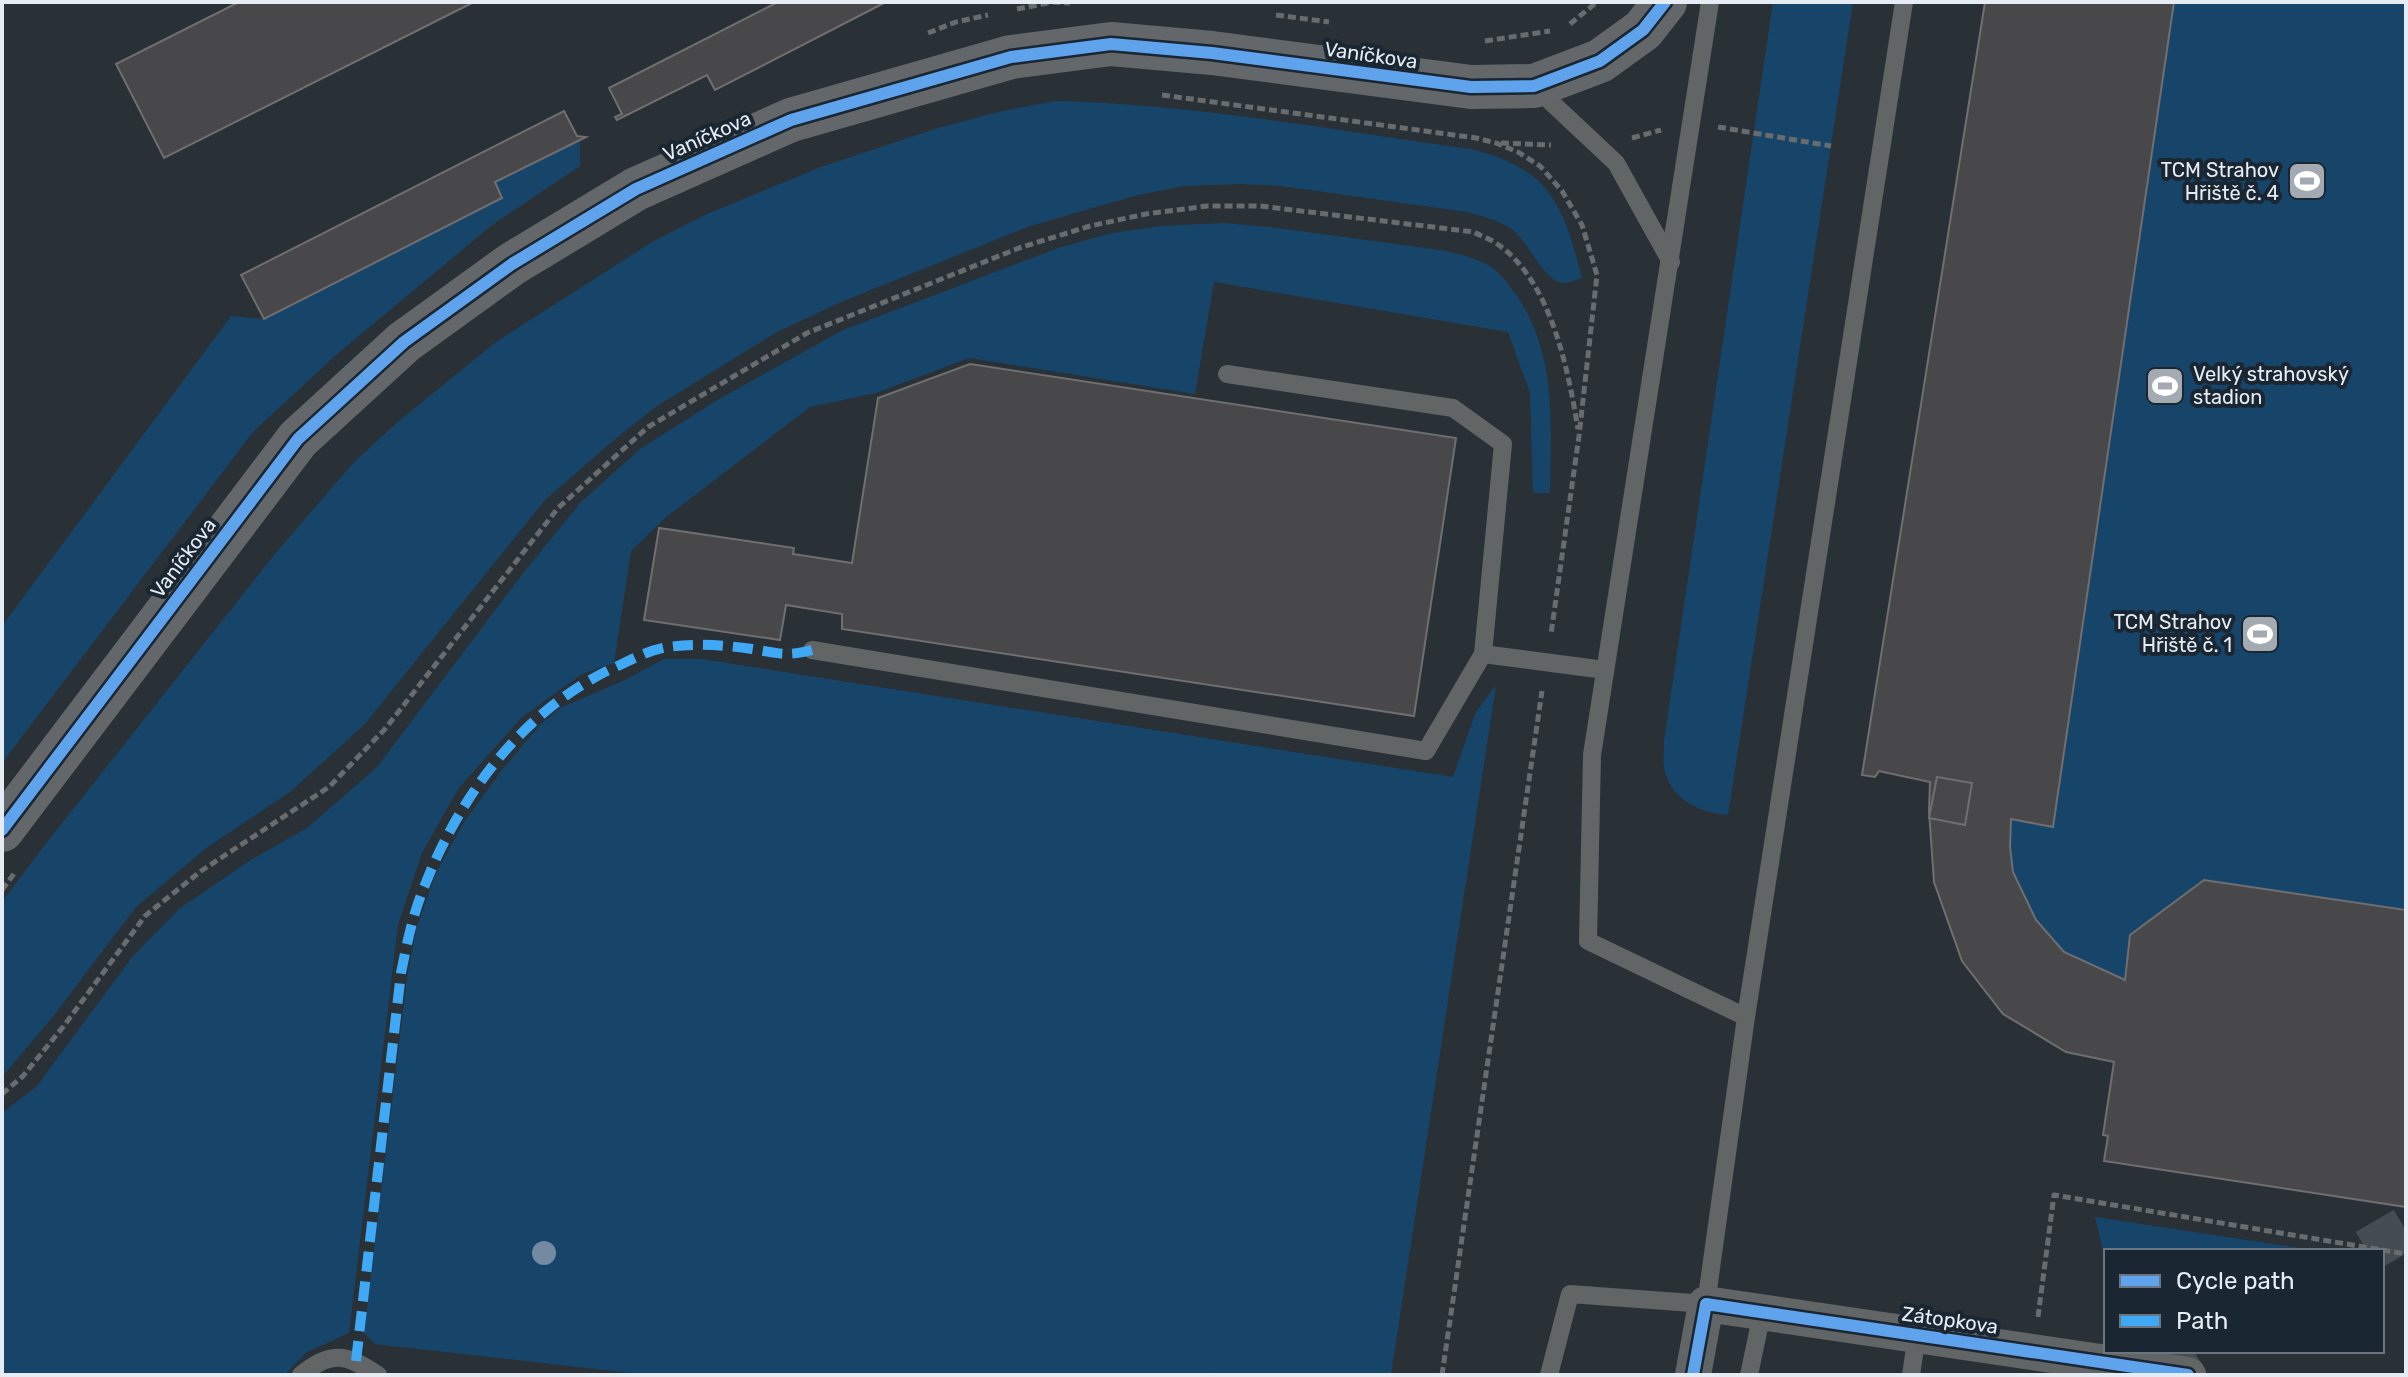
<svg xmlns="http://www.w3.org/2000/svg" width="2408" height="1377" viewBox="0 0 2408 1377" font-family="Rubik,sans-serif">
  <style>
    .green { fill: #17456a }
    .building { fill: #48484a; stroke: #6f6e70; stroke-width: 2 }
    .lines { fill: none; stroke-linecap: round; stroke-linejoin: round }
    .trunk-tunnel { stroke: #454c52; stroke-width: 44; stroke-dasharray: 44 22; stroke-linecap: butt }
    .path { stroke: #686c6e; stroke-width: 5; stroke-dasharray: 8 4; stroke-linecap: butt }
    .service { stroke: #626566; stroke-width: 18 }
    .minor { stroke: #626566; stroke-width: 36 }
    .secondary { stroke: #63676a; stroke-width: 44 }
    .quiet { stroke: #3fa9f5; stroke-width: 10; stroke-dasharray: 20 10; stroke-linecap: butt }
    .cycleway-casing { stroke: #1a2631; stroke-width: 17 }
    .cycleway { stroke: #60a3ed; stroke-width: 12 }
    .tree { fill: #738aa0 }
    .labels { text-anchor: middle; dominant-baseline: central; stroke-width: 8; stroke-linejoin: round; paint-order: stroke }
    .street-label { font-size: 20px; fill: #e5ecf4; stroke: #1a2631 }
    .poi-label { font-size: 20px; fill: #e5ecf4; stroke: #1a2631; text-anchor: end }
  </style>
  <rect width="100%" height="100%" fill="#293036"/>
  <g class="green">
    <path d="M1773,2H1853L1728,815C1699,812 1671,800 1664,768C1663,760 1664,749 1664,741Z"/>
    <polygon points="1985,2 2406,2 2406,1207 2104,1161 2108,1137 2103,1135 2113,1062 2066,1052 2003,1014 1962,961 1934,882 1929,811 1930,782 1879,771 1875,777 1863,775"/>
    <path d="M1055,101C1193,104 1333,130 1470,149C1550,168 1563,204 1582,278C1577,279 1569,283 1564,283C1545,283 1529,243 1514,231C1500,220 1483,217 1467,212L1281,186L1241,184L1185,186L1138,195L1030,226L841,302L777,332L657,406L615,439L545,500L364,725L290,792L205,849L136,907L55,1014L2,1077V902L44,846L274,555L354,462L400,420L496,342L652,242L707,214L821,167L938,128L998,112Z"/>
    <polygon points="580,140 580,166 492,225 337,354 253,432 2,763 2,626 231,316 264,319 502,198 495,182"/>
    <path d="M1223,223L1270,227L1440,250C1458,254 1478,258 1493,268C1502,275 1510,287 1517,296C1557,354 1551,426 1550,493H1533L1530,393L1508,332L1214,282L1195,394L969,358L876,393L810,407L665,518L631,551L614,663L582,674L521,718L458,789L422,853L398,925L349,1333L307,1352L284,1375H2V1113L36,1087L133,956L179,909L249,861L307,828L377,767L524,572L581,502L640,449L719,399L843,330L1058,248L1112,233L1161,226Z"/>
    <polygon points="664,659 702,659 1453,777 1476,712 1496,685 1391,1375 1216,1375 1216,1369 1215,1375 648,1375 375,1344 364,1333 407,978 416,930 436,873 464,822 502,770 539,726 560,708 625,680"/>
    <polygon points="2095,1217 2319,1251 2106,1251 2106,1263"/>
  </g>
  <g class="building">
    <polygon points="239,2 474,2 164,158 116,64"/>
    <polygon points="778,2 886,2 715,90 707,75 617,120 615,117 622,114 609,88"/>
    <polygon points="1985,2 2174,2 2053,827 2011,819 2010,847 2013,872 2036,920 2064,952 2125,980 2130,935 2204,880 2406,910 2406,1207 2104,1161 2108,1136 2103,1135 2114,1062 2066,1052 2003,1014 1962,961 1934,882 1929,811 1930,782 1879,771 1875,777 1862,775"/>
    <polygon points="564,111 577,136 586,137 495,182 502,198 264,319 241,275"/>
    <polygon points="970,364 1456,438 1414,716 842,629 842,614 786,605 780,640 644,620 659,528 794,548 793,554 852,563 878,398"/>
    <polygon points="1937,777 1972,783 1965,825 1929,818"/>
  </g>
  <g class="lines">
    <g class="trunk-tunnel">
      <polyline points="2367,1251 2406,1228"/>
      <polyline points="2157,1375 2197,1351"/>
    </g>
    <g class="path">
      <polyline points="1017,9 1053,2 1070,3"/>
      <polyline points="1276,15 1329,22"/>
      <polyline points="1570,24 1597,2"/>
      <polyline points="928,33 956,22 988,15"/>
      <polyline points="1485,41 1550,31"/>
      <polyline points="1162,95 1476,138 1496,143 1518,152 1540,166 1562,191 1582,225 1597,275 1579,436 1551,634"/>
      <polyline points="1718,127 1831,146"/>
      <polyline points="1632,138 1661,130"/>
      <polyline points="1501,143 1551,145"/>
      <polyline points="2,890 16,871"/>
      <path d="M2,1094L23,1076L63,1027L145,916L201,871L329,787L385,729L558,508L648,427L807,333L1019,248L1090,226L1146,214L1207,206H1260L1474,232C1481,236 1490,239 1496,243C1551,280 1568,369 1578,429"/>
      <polyline points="2038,1317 2054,1195 2406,1254"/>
      <polyline points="1442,1375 1542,691"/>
    </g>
    <g class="service">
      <polyline points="1710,2 1592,755 1588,941 1746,1017"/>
      <polyline points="1536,88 1616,163 1671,262"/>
      <polyline points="1227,374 1453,408 1503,444 1483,654 1605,670"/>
      <polyline points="812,650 1426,751 1483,654"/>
      <path d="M301,1375C332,1349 347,1355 378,1375"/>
      <polyline points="1549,1375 1570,1294 1706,1304 1746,1017 1904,2"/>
      <polyline points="1749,1375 1762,1313"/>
      <polyline points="1911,1375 1917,1335"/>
    </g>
    <polyline class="minor" points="1693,1375 1706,1304 2188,1375"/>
    <polyline class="secondary" points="2,830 298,439 404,342 512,264 636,189 791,120 1011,57 1111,44 1212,53 1471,87 1534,86 1600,61 1643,30 1665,2"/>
    <path class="quiet" d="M356,1361L401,973C407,943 413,913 425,885C460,795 523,711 611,669C629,661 648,650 668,647C696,643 724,645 752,649C779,653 785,657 812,650"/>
    <defs>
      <g id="cycleway">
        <polyline points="2,830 298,439 404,342 512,264 636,189 791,120 1011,57 1111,44 1212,53 1471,87 1534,86 1600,61 1643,30 1665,2"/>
        <polyline points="1693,1375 1706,1304 2188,1375"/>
      </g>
    </defs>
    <use href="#cycleway" class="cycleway-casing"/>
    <use href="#cycleway" class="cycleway"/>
  </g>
  <circle class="tree" cx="544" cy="1253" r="12"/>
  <defs>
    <symbol id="stadium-square" viewBox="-11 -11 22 22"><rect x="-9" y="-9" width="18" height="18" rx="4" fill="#a3aab2" stroke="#1a2631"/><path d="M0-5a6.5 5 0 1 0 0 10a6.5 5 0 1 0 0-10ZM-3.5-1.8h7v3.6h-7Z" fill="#fff"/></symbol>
  </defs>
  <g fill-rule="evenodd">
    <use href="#stadium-square" x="2285" y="159" width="44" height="44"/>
    <use href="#stadium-square" x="2143" y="364" width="44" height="44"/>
    <use href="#stadium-square" x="2238" y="612" width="44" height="44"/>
  </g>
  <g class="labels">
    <g class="street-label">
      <text transform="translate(1371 55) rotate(8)">Vaníčkova</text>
      <text transform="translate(707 136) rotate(-24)">Vaníčkova</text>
      <text transform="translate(183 558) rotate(-53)">Vaníčkova</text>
      <text transform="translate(1950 1320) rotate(8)">Zátopkova</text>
    </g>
    <g class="poi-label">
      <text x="2279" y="170">TCM Strahov<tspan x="2279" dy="23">Hřiště č. 4</tspan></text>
      <text x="2193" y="374" text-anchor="start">Velký strahovský<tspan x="2193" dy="23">stadion</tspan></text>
      <text x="2232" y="622">TCM Strahov<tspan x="2232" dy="23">Hřiště č. 1</tspan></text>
    </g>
  </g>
  <rect width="2408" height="1377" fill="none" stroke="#e5ecf4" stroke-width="8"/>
  <rect x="2104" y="1249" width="280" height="104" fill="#1a2631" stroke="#6b757f" stroke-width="2"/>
  <rect x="2120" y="1275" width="40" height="12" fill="#60a3ed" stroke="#6b757f" stroke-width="2"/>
  <text x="2176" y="1289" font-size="24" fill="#e5ecf4">Cycle path</text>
  <rect x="2120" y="1315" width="40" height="12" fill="#3fa9f5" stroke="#6b757f" stroke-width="2"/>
  <text x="2176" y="1329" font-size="24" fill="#e5ecf4">Path</text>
</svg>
